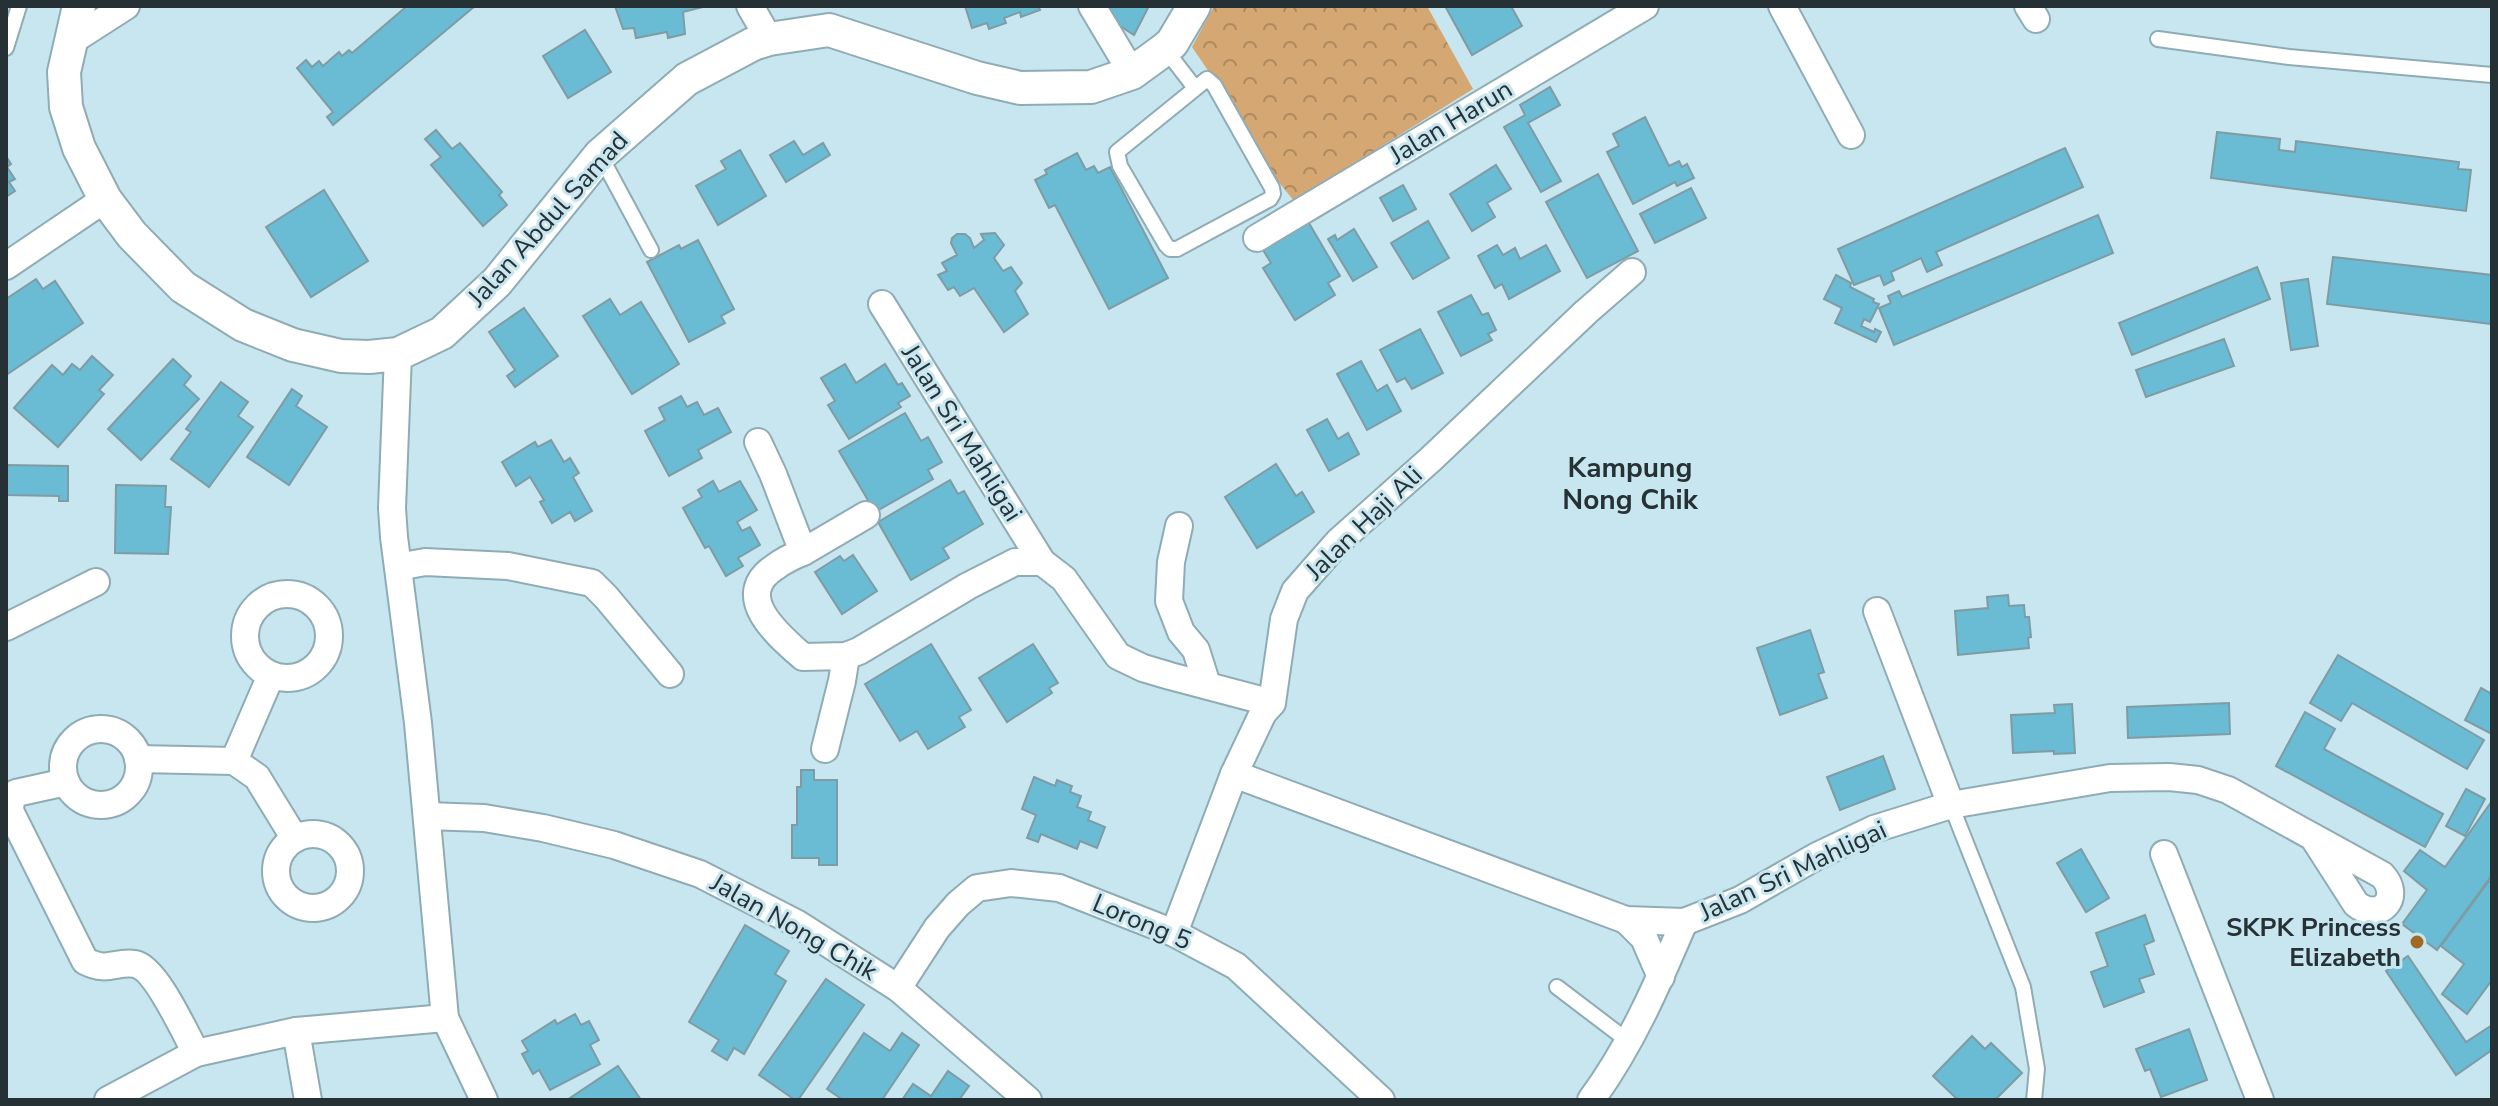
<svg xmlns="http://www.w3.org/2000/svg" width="2498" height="1106" viewBox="0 0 2498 1106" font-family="'Nunito Sans',sans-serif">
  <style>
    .forest { fill: url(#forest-crowns) }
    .building { fill: #69bcd3; stroke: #7f9ba3; stroke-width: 2 }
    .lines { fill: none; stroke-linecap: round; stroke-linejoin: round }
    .service-casing { stroke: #8facb5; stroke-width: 18 }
    .minor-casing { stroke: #8facb5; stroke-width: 30 }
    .tertiary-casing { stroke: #8facb5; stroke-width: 36 }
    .service { stroke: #fff; stroke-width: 14 }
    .minor { stroke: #fff; stroke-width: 26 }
    .tertiary { stroke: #fff; stroke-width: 32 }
    .poi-dot { fill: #a06a24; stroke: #c8e6ef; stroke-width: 3 }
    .labels { text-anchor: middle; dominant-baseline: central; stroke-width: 6; stroke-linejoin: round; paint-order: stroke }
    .street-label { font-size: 26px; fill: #263135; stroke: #c8e6ef }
    .poi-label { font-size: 26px; font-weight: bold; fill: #263135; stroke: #c8e6ef; text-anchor: end }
    .neighbourhood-label { font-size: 28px; font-weight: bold; fill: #263135; stroke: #c8e6ef }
  </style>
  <defs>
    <pattern id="forest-crowns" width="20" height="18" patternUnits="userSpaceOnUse" patternTransform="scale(2)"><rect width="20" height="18" fill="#d5a773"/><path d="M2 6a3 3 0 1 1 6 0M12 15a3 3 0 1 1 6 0" fill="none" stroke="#ad895f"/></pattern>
  </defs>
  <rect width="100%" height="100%" fill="#c8e6ef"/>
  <polygon class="forest" points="1214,6 1427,6 1473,89 1294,201 1260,159 1249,131 1192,47"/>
  <g class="building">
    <polygon points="407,6 475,6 333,125 327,117 333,112 297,68 306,60 312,67 319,61 323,66 339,52 342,56 349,50 352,53"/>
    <polygon points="615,6 703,6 703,7 683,12 685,34 668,38 667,32 636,38 634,28 623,29"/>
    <polygon points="965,6 1038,6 1040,10 1021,17 1020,12 1004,18 1006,23 989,29 987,23 972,28"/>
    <polygon points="1103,6 1149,6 1134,35 1111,20"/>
    <polygon points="1445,6 1511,6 1522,26 1472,55"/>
    <polygon points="585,30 611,72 568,98 543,56"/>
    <polygon points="1550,87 1560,105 1528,123 1561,181 1541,192 1504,127 1525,115 1520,105"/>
    <polygon points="1645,117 1669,166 1679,161 1682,167 1687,164 1694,178 1677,186 1675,182 1633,204 1607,152 1619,146 1613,134"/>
    <polygon points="436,130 452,149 460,143 502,192 499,195 507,205 483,226 431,165 441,157 425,139"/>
    <polygon points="2217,132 2280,139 2279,150 2295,152 2296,141 2459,162 2458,169 2471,170 2466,211 2211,178"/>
    <polygon points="794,141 803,155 823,143 830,155 786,182 770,155"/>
    <polygon points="2065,148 2083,187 1936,252 1942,265 1927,272 1921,258 1891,272 1894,280 1884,285 1880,275 1854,285 1838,249"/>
    <polygon points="740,150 766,196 718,225 696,186 726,169 721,161"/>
    <polygon points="1077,153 1086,170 1094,166 1098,173 1110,167 1168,278 1109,309 1055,205 1049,208 1035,180 1047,174 1045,170"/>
    <polygon points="6,156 11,164 7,167 15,179 9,182 15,191 6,197"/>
    <polygon points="1496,165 1511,189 1487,203 1495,217 1472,231 1450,194"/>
    <polygon points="1598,174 1638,251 1587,278 1546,202"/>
    <polygon points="1403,185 1416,209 1393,221 1380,198"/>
    <polygon points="1691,188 1706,218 1655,243 1640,214"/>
    <polygon points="324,190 368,261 311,297 266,227"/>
    <polygon points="2098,215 2113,253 1894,345 1879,308 1891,303 1888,296 1899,291 1902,297"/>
    <polygon points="1306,218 1340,276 1328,283 1335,295 1295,320 1263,268 1271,263 1260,245"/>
    <polygon points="1428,221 1449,258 1413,279 1391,243"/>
    <polygon points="1354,229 1377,267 1353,281 1328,239 1335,235 1337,240"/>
    <polygon points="995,233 1004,245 994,258 1003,271 1011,267 1022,283 1015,291 1028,314 1004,332 974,288 960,296 954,287 948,290 938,275 947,271 942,263 957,255 951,243 952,238 957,234 965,234 970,238 974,248 984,240 981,234"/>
    <polygon points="698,240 734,309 721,316 725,323 689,342 647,262 679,245 681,249"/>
    <polygon points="1497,245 1503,255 1515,248 1520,259 1546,245 1560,271 1509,299 1502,284 1495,288 1478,256"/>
    <polygon points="2333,257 2492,275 2492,324 2327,304"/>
    <polygon points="2257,267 2270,299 2132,355 2119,323"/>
    <polygon points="1836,275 1851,283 1850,287 1874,299 1873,302 1879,304 1870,322 1864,319 1861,326 1874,332 1875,329 1881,332 1876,342 1835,323 1842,308 1824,299"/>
    <polygon points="36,279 43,289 55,281 83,323 6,375 6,299"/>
    <polygon points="2308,279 2318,346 2291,350 2281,283"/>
    <polygon points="1471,295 1482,315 1488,313 1496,330 1488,334 1492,340 1461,356 1438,312"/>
    <polygon points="610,299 620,315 641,302 679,364 632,394 583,316"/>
    <polygon points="524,308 558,356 515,387 507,376 515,370 489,332"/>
    <polygon points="1420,329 1443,373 1412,389 1405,378 1397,382 1380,350"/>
    <polygon points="2224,339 2234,366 2146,397 2136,370"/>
    <polygon points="92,356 113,375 99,390 104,394 58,447 14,408 52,365 63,375 72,364 80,370"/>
    <polygon points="173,359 191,376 184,385 199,399 141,460 108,429"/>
    <polygon points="1361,361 1377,391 1387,385 1401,411 1367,430 1337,374"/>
    <polygon points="845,364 856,383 885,364 898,385 902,383 910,396 898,403 901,407 849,439 828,405 835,401 821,378"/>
    <polygon points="221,382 248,402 238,416 253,427 209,487 171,459 191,432 186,429"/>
    <polygon points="292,389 302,396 296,406 327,427 289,485 247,457"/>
    <polygon points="681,396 687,407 697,402 704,415 718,408 731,432 698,450 702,458 669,476 645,431 665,420 659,408"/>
    <polygon points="905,413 921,441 928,437 942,462 928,470 933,479 875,512 839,451"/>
    <polygon points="1327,419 1338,439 1348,433 1359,454 1329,471 1307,430"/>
    <polygon points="551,440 564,462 570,458 579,473 573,477 592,511 575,521 570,512 552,523 540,502 544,500 530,477 516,486 502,462 535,442 538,447"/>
    <polygon points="1276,464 1296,496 1302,492 1314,512 1257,548 1225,497"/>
    <polygon points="6,465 68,466 68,501 59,501 59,496 6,495"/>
    <polygon points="950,480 958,494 964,491 983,524 943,548 949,558 911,580 878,522"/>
    <polygon points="713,481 719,492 740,481 757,510 737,522 742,531 750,527 760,545 738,558 743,566 726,576 709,546 705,548 683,508 702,497 698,490"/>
    <polygon points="116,485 166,486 165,507 171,507 168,554 115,553"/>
    <polygon points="853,555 877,591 842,614 815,572 840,556 844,561"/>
    <polygon points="2008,595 2009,606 2024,605 2025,617 2029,617 2031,637 2028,638 2029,648 1958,655 1955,611 1988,608 1987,597"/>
    <polygon points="1810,630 1824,672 1818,674 1827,698 1780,715 1757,648"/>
    <polygon points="931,644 971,710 959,717 965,727 928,749 917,731 900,741 865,684"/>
    <polygon points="1033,644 1058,683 1049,688 1052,693 1007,722 979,678"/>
    <polygon points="2338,655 2484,740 2467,769 2352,703 2341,721 2310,703"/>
    <polygon points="2481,688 2492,694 2492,734 2465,720"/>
    <polygon points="2229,703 2230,734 2128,738 2127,707"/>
    <polygon points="2072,704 2075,753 2054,754 2054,751 2013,753 2011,715 2055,713 2054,705"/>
    <polygon points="2305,712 2335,729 2324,749 2443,814 2425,847 2276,766"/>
    <polygon points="1883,756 1895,789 1840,810 1827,777"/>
    <polygon points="801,770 814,770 814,780 837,780 837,865 819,865 819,858 792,858 792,825 797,825 797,787 801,787"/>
    <polygon points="1034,777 1055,786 1057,780 1072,786 1070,792 1081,796 1077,807 1091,812 1088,820 1105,827 1097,848 1080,841 1077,849 1041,834 1038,842 1027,838 1036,815 1022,809"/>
    <polygon points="2466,789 2485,799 2465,836 2446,826"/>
    <polygon points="2492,801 2492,875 2437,950 2402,924 2427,890 2404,871 2420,850 2445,867"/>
    <polygon points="2081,849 2109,898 2086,912 2057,863"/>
    <polygon points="2489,881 2492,883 2492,980 2467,1014 2442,994 2464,964 2441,946"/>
    <polygon points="2145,915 2154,941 2144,945 2154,974 2139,979 2144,992 2104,1007 2091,972 2108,966 2096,933"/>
    <polygon points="745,925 789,951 775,974 786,981 744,1054 734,1048 727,1060 712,1051 719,1040 689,1022"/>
    <polygon points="2408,956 2466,1042 2492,1025 2492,1050 2456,1075 2386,971"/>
    <polygon points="826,979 864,1005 798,1100 795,1100 759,1075"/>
    <polygon points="575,1014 581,1025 589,1021 599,1040 590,1045 600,1064 550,1090 539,1070 533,1074 522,1054 528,1051 522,1041 555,1020 557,1024"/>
    <polygon points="2189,1029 2207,1080 2161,1097 2150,1069 2145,1071 2136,1049"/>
    <polygon points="864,1033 890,1051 902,1033 919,1045 882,1100 843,1100 827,1089"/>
    <polygon points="1972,1036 1985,1049 1991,1043 2022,1073 1995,1100 1958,1100 1933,1076"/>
    <polygon points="618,1066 641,1100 567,1100"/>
    <polygon points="948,1071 969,1086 959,1100 902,1100 913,1084 931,1096"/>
  </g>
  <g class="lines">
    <defs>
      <g id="service">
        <polyline points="2158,39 2289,57 2492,75"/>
        <polyline points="6,48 19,6"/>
        <polyline points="1165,49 1195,88"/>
        <polygon points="1207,79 1214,85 1272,188 1273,194 1270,199 1177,249 1170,249 1166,245 1120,166 1117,152"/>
        <polyline points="600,155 651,250"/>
        <polyline points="1951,805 2023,987 2037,1069 2034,1100"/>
        <polyline points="1557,987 1628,1041"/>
      </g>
      <g id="minor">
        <polyline points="750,6 769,39"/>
        <polyline points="1092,6 1132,73"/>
        <polyline points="1782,6 1851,135"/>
        <polyline points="2028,6 2036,19"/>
        <polyline points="70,42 126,6"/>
        <polyline points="1257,238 1645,6"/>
        <polyline points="6,266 105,199"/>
        <polyline points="882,304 1042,562"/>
        <polyline points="398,354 392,508 394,537 418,723 445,1018 484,1100"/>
        <path d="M758,442L773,474L803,552C793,556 783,561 775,567C731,596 778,635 803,657L846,656L859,651L968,586L1015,562H1042L1064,579L1118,656L1143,668L1170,676L1272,703"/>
        <polyline points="1179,526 1171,562 1169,601 1181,632 1196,650 1207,685"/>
        <polyline points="803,552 866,515"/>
        <polyline points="398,567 425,562 508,566 592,583 606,597 670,674"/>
        <circle cx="287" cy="636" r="42"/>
        <polyline points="1877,611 1951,805"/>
        <polyline points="6,627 96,582"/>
        <circle cx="101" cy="767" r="38"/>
        <polyline points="825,749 842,681 846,656"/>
        <polyline points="138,759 234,761 257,777 295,839"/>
        <polyline points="234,761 271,675"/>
        <path d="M1234,774L1626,920L1684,922L1740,900L1817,856L1874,829L1951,805L2110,778L2169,777L2198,780L2228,790L2382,875C2403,897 2380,923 2356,904L2313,837"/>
        <path d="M66,782L16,793L11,798L10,811L85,961C109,973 114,961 135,964C156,968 185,1033 196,1053"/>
        <polyline points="427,816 484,818 543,828 614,845 700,874 796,923 898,988 1028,1100"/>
        <circle cx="313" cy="871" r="37"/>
        <polyline points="2164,854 2260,1100"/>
        <polyline points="1626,920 1644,938 1661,977"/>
        <polyline points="1174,933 1234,774 1263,713 1272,703 1284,619 1295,591 1338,542 1431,459 1586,312 1632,272"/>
        <polyline points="898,988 937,928 958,904 977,888 1011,883 1059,888 1174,933 1236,966 1381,1100"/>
        <polyline points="296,1031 308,1100"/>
        <polyline points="108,1100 196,1053 296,1031 445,1018"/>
        <path d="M1591,1100C1631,1046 1658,983 1684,922"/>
      </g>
      <polyline id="tertiary" points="79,6 64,72 66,107 79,148 105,199 132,235 183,287 243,325 293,345 341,356 369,357 398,354 442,333 497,282 600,155 687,79 753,44 769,39 829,30 977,78 1020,88 1091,87 1132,73 1165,49 1172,43 1194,6"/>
    </defs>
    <use href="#service" class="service-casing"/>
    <use href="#minor" class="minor-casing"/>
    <use href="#tertiary" class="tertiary-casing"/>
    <use href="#service" class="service"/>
    <use href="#minor" class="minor"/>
    <use href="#tertiary" class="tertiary"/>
  </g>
  <circle class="poi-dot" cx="2417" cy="942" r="8"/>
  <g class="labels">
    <g class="street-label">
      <text transform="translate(1451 122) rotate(-31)">Jalan Harun</text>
      <text transform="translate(548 219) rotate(-48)">Jalan Abdul Samad</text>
      <text transform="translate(962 433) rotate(58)">Jalan Sri Mahligai</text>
      <text transform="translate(1364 523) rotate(-44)">Jalan Haji Ali</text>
      <text transform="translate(1793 871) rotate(-25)">Jalan Sri Mahligai</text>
      <text transform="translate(1142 922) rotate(23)">Lorong 5</text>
      <text transform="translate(794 927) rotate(30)">Jalan Nong Chik</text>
    </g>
    <g class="poi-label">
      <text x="2401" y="927">SKPK Princess<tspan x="2401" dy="30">Elizabeth</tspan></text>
    </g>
    <g class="neighbourhood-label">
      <text x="1630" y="468">Kampung<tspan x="1630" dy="32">Nong Chik</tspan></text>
    </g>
  </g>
  <rect width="2498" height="1106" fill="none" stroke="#263135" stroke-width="16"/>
</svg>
